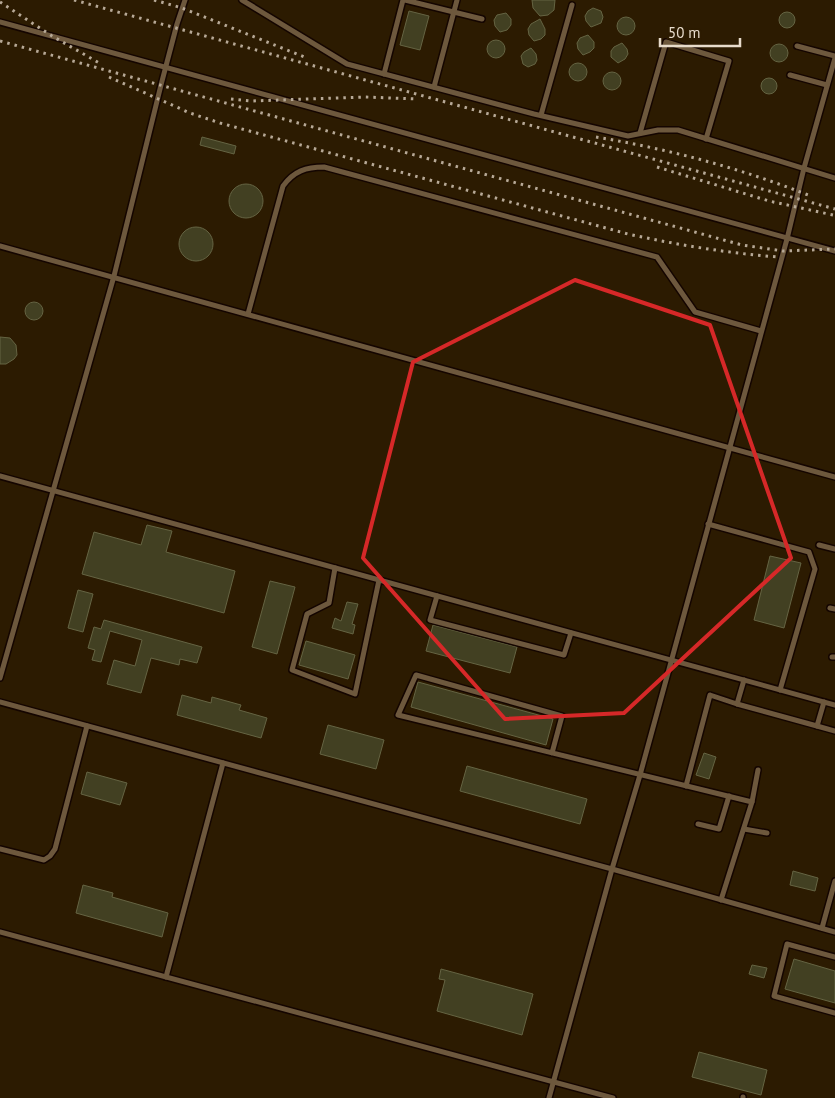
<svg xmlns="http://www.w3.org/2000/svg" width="835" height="1098" viewBox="0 0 835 1098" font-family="'PT Sans',sans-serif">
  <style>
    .building { fill: #424022; stroke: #656443 }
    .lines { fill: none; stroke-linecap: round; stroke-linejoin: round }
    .lane-casing { stroke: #140500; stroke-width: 8 }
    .lane { stroke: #6d583d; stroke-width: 5 }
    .rail { stroke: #b7a997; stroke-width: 3; stroke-dasharray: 2.5 5; stroke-linecap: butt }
    .marked { fill: none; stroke: #d62828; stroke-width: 4; stroke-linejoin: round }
  </style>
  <rect width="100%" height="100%" fill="#2c1b01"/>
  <g class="building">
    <polygon points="532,0 555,0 554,10 548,15 540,16 533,8"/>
    <polygon points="593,8 601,11 603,17 601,23 591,27 586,21 585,16 588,11"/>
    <polygon points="409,11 429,16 420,50 400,45"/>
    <circle cx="787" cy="20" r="8"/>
    <polygon points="506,13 511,19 511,25 507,30 500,32 495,26 494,20 497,15"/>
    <circle cx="626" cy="26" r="9"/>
    <polygon points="540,19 545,29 545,35 541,39 534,41 529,35 528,29 531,24"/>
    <polygon points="588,35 594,42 594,48 590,52 583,55 578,49 577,43 580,38"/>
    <circle cx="496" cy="49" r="9"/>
    <polygon points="622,43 627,49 628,54 625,59 618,63 611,57 611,51 614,47"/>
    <circle cx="779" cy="53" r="9"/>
    <polygon points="531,48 536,54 537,60 535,64 528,67 523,64 521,56 524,52"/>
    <circle cx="578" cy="72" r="9"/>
    <circle cx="612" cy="81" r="9"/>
    <circle cx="769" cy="86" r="8"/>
    <polygon points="202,137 236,146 234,154 200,145"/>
    <circle cx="246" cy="201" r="17"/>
    <circle cx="196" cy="244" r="17"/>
    <circle cx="34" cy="311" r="9"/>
    <polygon points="0,337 10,338 16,345 17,355 14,359 6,364 0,364"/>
    <polygon points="147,525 172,531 166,552 235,571 224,613 82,574 94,532 141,545"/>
    <polygon points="770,556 801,563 784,628 754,620"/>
    <polygon points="270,581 295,587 277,654 252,647"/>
    <polygon points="78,590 93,594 83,632 68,628"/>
    <polygon points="347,602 358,604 352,624 355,625 353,634 332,628 335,618 341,621"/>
    <polygon points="104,620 202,647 197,663 180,659 179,665 151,658 141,693 107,684 114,660 135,666 142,640 110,631 101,662 92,660 95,650 88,648 94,627 101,629"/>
    <polygon points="433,625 517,647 510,673 426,651"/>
    <polygon points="306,641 355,655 348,679 299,665"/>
    <polygon points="418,682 553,719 546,745 411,707"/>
    <polygon points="182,695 211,703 212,697 241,705 239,710 267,718 261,738 177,715"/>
    <polygon points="328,725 384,740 376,769 320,754"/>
    <polygon points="704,753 716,757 709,779 696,775"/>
    <polygon points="467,766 587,799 580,824 460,791"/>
    <polygon points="87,772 127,783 120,805 81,794"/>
    <polygon points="793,871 818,878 815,891 790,885"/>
    <polygon points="83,885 113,893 112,897 168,913 162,937 76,913"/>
    <polygon points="794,959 835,971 835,1003 785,989"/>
    <polygon points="752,965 767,968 764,978 749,974"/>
    <polygon points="441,969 533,994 522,1035 437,1011 445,980 439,979"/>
    <polygon points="699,1052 767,1070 761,1095 692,1077"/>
  </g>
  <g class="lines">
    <defs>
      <g id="lane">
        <polyline points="242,0 347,64 534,114 628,136 658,130 678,130 835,178"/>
        <polyline points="405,0 482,19"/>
        <polyline points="0,22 835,251"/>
        <polyline points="797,46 835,56"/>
        <polyline points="384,74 403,0"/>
        <polyline points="790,75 827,85"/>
        <polyline points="434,87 457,0"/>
        <polyline points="541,115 572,5"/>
        <polyline points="640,133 666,42 729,61 706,139"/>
        <polyline points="0,246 835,477"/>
        <path d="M248,314L283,186C294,171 306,167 324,167L657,257L695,312L761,331"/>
        <polyline points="0,476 835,705"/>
        <polyline points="708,524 809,552 815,569 780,690"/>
        <polyline points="819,545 835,549"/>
        <polyline points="335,568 329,603 307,614 292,670 355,694 379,580"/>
        <polyline points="437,596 430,620 564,655 571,633"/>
        <polyline points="830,608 835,609"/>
        <polyline points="832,657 835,657"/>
        <polyline points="0,678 114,276 161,85 177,24 185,0"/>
        <polyline points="744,680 737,704 817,726 824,702"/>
        <polyline points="0,702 612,869 835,932"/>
        <polyline points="817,726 835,731"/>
        <path d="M552,753L562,716L416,675L398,715C516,745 634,774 752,802L721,900"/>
        <polyline points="686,786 710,695 737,704"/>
        <polyline points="752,802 758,770"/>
        <polyline points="698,824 719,829 729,796"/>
        <polyline points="744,829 767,833"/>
        <polyline points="0,849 44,860 50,856 55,849 87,726"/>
        <polyline points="822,928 835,881"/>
        <polyline points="0,932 613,1098"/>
        <polyline points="835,957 787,944 774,996 835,1013"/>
        <polyline points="166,977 223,763"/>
        <polyline points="549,1098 612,869 640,775 787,239 804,168 835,58"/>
        <polyline points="743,1098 743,1097"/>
      </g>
    </defs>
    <use href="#lane" class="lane-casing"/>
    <use href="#lane" class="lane"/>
    <g class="rail">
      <polyline points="74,0 835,209"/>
      <polyline points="154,0 182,8 307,58"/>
      <polyline points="0,2 52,36 101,64"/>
      <polyline points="0,41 742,245 783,251 835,249"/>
      <path d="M109,77L190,113L220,123L628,234C678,245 727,253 778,257"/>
      <polyline points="231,99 252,101 365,97 418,99"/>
      <path d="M596,137C668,149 740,168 808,195"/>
      <polyline points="657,167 769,201 833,215"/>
    </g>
  </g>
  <path class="marked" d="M575,280L710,325L791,558L624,713L505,719L363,558L413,362Z"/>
  <path d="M660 38v8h80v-8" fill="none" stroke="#e7dbcb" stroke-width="2.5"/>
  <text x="668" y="38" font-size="15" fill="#e7dbcb" stroke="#2c1b01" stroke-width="4" paint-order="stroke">50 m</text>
</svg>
